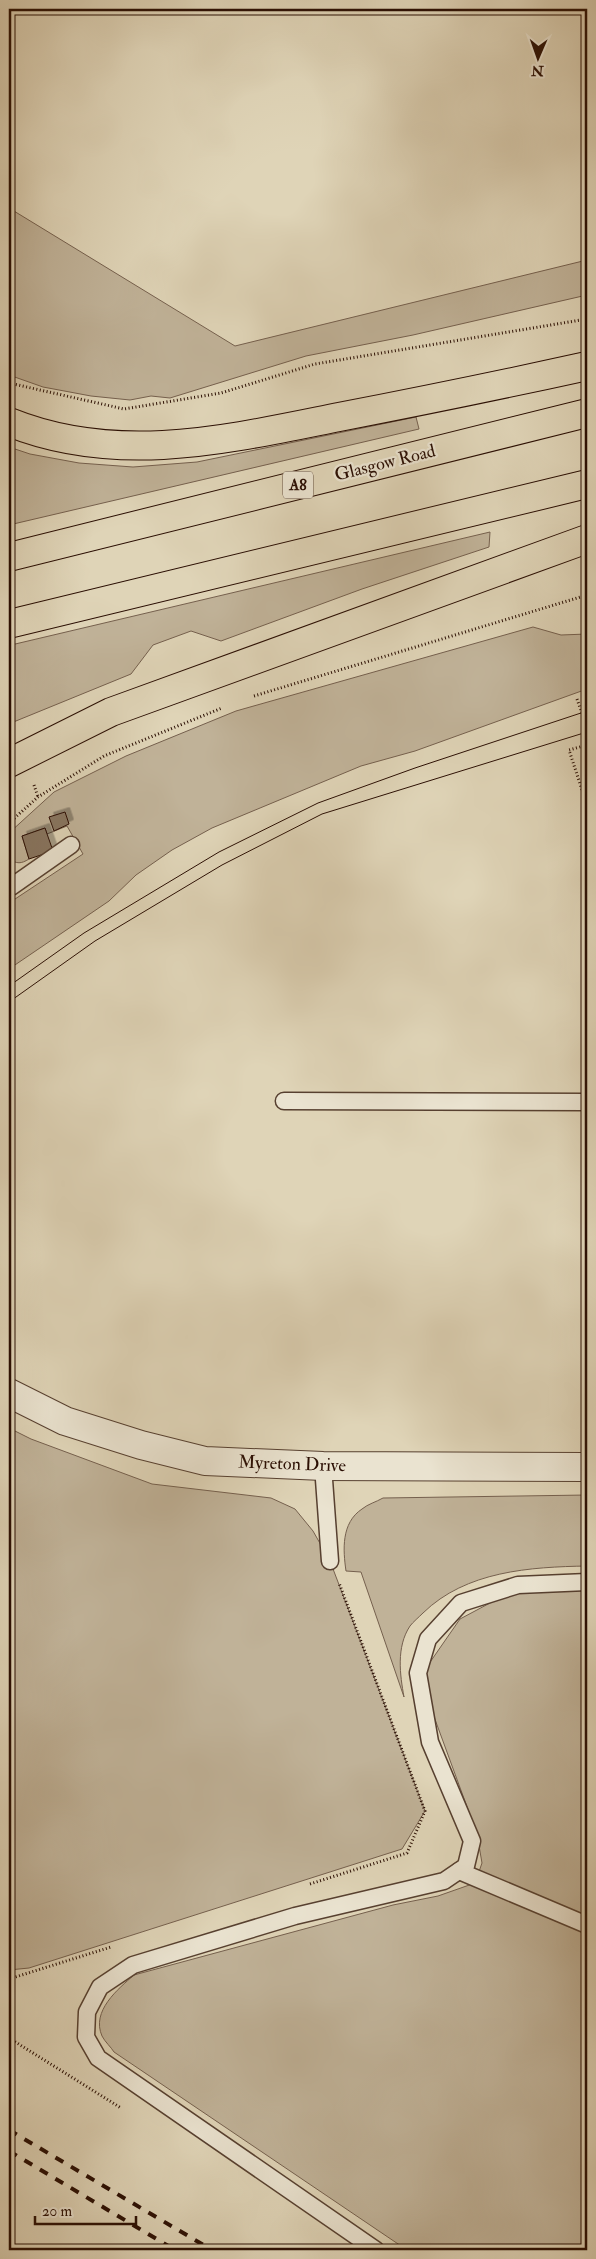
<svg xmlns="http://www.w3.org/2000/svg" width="596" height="2259" viewBox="0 0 596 2259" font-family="'IM FELL Double Pica',serif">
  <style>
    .green { fill: #c0b298; stroke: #75604e }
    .building { fill: #887561; stroke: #2a0e03; filter: url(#shadow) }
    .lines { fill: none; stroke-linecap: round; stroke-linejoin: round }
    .lane-casing { stroke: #574030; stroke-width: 19 }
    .street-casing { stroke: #574030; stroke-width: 30 }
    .primary-casing { stroke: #2a0e03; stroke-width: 30 }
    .path { stroke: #2a0e03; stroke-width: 3; stroke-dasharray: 1 2.5; stroke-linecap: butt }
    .lane { stroke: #eae3d0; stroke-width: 16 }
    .street { stroke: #eae3d0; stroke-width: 28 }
    .primary { stroke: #dfd4b7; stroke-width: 28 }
    .tram { stroke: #2a0e03; stroke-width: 1 }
    .rail { stroke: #2a0e03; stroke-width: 4; stroke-dasharray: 9 9; stroke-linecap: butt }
    .labels { text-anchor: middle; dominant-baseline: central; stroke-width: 4.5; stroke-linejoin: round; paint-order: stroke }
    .shield { fill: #eae3d0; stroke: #644e40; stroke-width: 1 }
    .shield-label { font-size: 16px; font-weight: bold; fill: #2a0e03 }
    .street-label { font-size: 18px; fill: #2a0e03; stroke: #eae3d0 }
  </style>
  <defs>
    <filter id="shadow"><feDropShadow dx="4.5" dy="-4.5" stdDeviation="0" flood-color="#0004"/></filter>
  </defs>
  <rect width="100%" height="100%" fill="#dfd4b7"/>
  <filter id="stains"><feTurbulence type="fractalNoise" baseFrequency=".004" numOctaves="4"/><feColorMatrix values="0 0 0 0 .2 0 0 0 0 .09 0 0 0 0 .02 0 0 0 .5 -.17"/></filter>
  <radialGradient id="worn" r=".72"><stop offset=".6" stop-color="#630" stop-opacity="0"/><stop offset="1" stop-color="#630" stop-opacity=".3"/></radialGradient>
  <g class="green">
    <polygon points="9,208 235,346 587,260 587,295 413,335 306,356 170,398 151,396 130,400 91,396 43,387 9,375"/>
    <polygon points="416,417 419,429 9,525 9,447 30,454 79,463 133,467 197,462"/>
    <polygon points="490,532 489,547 362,589 221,641 191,631 153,645 131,674 11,723 9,717 11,645"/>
    <path d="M533,627L561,635L587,634V689L415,751L361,766L212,828L172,850L136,875L109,901L9,969V903L83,854L67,826L47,834L45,828L22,836L29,859C21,864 17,864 9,859V833L54,792L126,756L236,711Z"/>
    <polygon points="9,1428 31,1439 152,1484 271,1498 295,1509 313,1531 330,1561 425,1811 402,1849 29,1968 9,1970"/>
    <path d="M587,1495V1566C530,1567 466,1571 423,1613C419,1617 413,1622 410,1626C396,1647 400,1675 404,1697L361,1572L346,1571C343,1550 341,1523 362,1509C368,1504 376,1502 383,1498Z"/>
    <path d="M587,1587V2250H407L114,2052C111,2047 105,2042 102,2036C91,2011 118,1989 134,1975L393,1905L438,1896L475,1883L482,1863L477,1834L429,1703L426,1668L460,1619L505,1595Z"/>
  </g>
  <g class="building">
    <polygon points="65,812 69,824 54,831 49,817"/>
    <polygon points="45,828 53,851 29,859 22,836"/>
  </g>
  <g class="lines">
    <defs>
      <g id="lane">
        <polyline points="9,885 11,887 71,845"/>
        <polyline points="284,1101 587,1102"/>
        <polyline points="323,1466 330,1561"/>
        <polyline points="459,1871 587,1925"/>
        <polyline points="376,2250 98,2058 86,2037 87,2012 100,1987 133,1965 295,1916 444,1881 466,1866 472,1841 430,1742 418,1673 428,1639 461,1603 518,1585 587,1582"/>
      </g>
      <polyline id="street" points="9,1393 65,1421 141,1445 205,1461 323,1466 587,1467"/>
      <g id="primary">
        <path d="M9,422C118,466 229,439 339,417C422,401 505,384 587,366"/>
        <polyline points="9,557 587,413"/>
        <polyline points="9,624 587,484"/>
        <polyline points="9,763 111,712 587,539"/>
      </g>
    </defs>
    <use href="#lane" class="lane-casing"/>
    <use href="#street" class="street-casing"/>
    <use href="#primary" class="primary-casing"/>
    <g class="path">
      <polyline points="9,383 124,409 221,393 315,364 587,319"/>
      <polyline points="254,696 587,595"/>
      <polyline points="577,699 587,728"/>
      <polyline points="587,745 569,750 587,805"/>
      <polyline points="34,785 38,797"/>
      <polyline points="9,823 38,797 104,756 222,708"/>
      <polyline points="310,1884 407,1853 425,1811 339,1583"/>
      <polyline points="9,1979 111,1947"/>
      <polyline points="9,2038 121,2108"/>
    </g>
    <use href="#lane" class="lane"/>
    <use href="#street" class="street"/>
    <use href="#primary" class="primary"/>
    <g class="tram">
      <polyline points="9,986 84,933 219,852 318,803 415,768 587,711"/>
      <polyline points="9,1002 95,941 222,865 322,814 587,732"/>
    </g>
    <g class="rail">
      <polyline points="9,2130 212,2250"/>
      <polyline points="9,2151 175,2250"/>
    </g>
  </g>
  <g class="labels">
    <rect class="shield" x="283" y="471.5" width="30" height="27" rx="4"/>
    <g class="shield-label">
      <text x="298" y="485">A8</text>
    </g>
    <g class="street-label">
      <text transform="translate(385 463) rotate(-14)">Glasgow Road</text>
      <text transform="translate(292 1464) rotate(2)">Myreton Drive</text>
    </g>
  </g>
  <rect width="596" height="2259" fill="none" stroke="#dfd4b7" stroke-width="30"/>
  <rect x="10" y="10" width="576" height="2239" fill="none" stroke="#2a0e03" stroke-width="2.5"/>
  <rect x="15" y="15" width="566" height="2229" fill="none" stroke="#2a0e03"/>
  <g transform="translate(538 58) rotate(182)" stroke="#eae3d0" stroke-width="4" paint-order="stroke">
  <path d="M0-4L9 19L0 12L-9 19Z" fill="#2a0e03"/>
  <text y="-8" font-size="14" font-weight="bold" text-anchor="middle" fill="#2a0e03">N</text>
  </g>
  <path d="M35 2216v8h101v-8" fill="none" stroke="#2a0e03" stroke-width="2.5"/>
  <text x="42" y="2216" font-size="15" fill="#2a0e03" stroke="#eae3d0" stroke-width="4" paint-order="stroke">20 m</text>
  <rect width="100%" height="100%" filter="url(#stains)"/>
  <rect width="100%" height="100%" fill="url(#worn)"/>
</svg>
